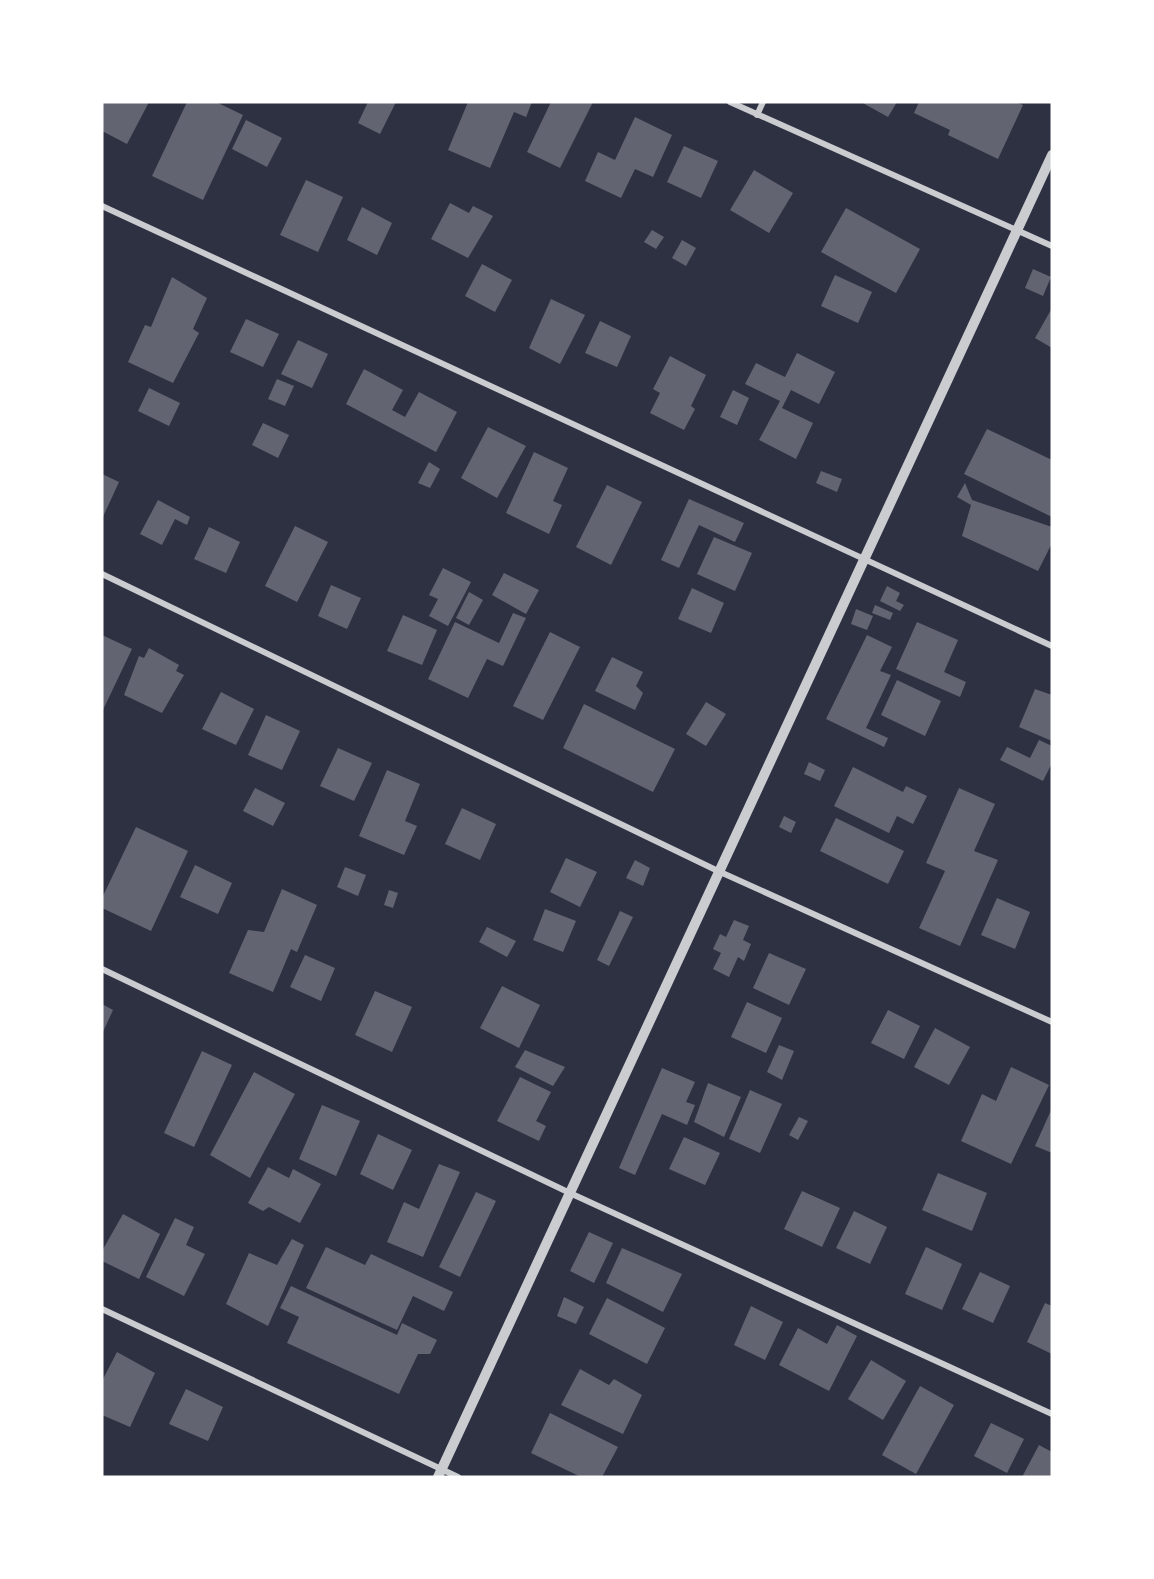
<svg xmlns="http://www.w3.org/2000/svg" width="1154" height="1579" viewBox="0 0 1154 1579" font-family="'IBM Plex Sans',sans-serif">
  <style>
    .building { fill: #626471 }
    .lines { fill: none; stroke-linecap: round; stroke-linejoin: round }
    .minor { stroke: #caccd0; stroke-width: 6 }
    .tertiary { stroke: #caccd0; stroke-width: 10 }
  </style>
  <rect width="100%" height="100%" fill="#2d3142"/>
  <g class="building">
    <polygon points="102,102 149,102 127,144 102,131"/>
    <polygon points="187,102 216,102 243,115 203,200 152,176"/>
    <polygon points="368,102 396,102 380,134 358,123"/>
    <polygon points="468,102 532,102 526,117 514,112 490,168 448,150"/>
    <polygon points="551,102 593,102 560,168 527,152"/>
    <polygon points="861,102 897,102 888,117"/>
    <polygon points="919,102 1016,102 1023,105 998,159 948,135 950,130 914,113"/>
    <polygon points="635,117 672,135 653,177 635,169 621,198 585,181 598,152 615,160"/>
    <polygon points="246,120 282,138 267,167 232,149"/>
    <polygon points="684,146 718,161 701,198 667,182"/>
    <polygon points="754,170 793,193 769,233 730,210"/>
    <polygon points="306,180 343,197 318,252 280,235"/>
    <polygon points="450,203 469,213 473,206 493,216 468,258 431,239"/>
    <polygon points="362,207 392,223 377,255 347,240"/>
    <polygon points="846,208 920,249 896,293 821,252"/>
    <polygon points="652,230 664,237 656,249 644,242"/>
    <polygon points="682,240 696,248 686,266 672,258"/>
    <polygon points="482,264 512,280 495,312 465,296"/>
    <polygon points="1033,269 1051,277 1043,296 1025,288"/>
    <polygon points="835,275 872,292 858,323 821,306"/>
    <polygon points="172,277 207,298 193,329 199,333 173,383 128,362 145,325 151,327"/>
    <polygon points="551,299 585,315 560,364 529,348"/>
    <polygon points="1052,308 1052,348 1035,338"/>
    <polygon points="246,319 279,334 263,367 230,352"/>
    <polygon points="600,321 631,336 617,367 585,353"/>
    <polygon points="298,340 328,354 312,388 281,374"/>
    <polygon points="797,353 835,372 819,404 791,390 782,408 813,423 796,459 759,440 780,401 745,384 756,363 785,377"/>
    <polygon points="670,356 706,375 691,406 695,409 684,430 650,413 660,393 653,389"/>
    <polygon points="364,369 403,390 392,410 405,417 419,392 457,412 436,452 346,404"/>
    <polygon points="277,379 294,386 285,406 268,399"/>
    <polygon points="149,388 180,403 169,426 138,411"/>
    <polygon points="733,390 749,398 737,425 720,417"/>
    <polygon points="263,423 289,435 278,458 252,445"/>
    <polygon points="488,427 526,446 497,498 461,478"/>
    <polygon points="987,429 1052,460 1052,517 964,474"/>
    <polygon points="534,452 568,468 553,501 562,505 549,534 506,513"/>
    <polygon points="429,462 440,469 430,488 418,483"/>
    <polygon points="821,471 842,479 837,492 816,483"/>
    <polygon points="102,474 119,482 102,519"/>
    <polygon points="965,483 972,500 1052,527 1052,543 1038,571 962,536 971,505 957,497"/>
    <polygon points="607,485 642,502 611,565 576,547"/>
    <polygon points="689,499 744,523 735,542 699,525 679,568 661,560"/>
    <polygon points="158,500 190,517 187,525 175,519 162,545 140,534"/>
    <polygon points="295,526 328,542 297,602 265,586"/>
    <polygon points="209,527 240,542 226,573 194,559"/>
    <polygon points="714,537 752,553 735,591 697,574"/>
    <polygon points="443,568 471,582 448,626 429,616 438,599 429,595"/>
    <polygon points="504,573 539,590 526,614 492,595"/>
    <polygon points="331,585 361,598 347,629 318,616"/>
    <polygon points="887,586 900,593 896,601 904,605 900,611 880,601"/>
    <polygon points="692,588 724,603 711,633 678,619"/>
    <polygon points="469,592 483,600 469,625 456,618"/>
    <polygon points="875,605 893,613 890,620 872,613"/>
    <polygon points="856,609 873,616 867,630 851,624"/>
    <polygon points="513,613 526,618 503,666 487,659 468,698 428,679 455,622 499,643"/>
    <polygon points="403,615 437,630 422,665 387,651"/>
    <polygon points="917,622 958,640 944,672 966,682 960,697 896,669"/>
    <polygon points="550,632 580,647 543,720 513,706"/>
    <polygon points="102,635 132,649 102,712"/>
    <polygon points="867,635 892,647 880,671 891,675 866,728 888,738 884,747 826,719"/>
    <polygon points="149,648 179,665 176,671 184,675 162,713 124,695 139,656 144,658"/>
    <polygon points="612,657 643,672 636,686 643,693 635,710 595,691"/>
    <polygon points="897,680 941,701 925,736 881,715"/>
    <polygon points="1035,689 1052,695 1052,741 1019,727"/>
    <polygon points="221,692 254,709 236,745 202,729"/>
    <polygon points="706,702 726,714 706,746 686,734"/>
    <polygon points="584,704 675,749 653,792 563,748"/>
    <polygon points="266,715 300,731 282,770 248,755"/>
    <polygon points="1039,740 1052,746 1052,763 1043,781 1000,760 1007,747 1030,758"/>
    <polygon points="338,748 372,763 354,801 320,786"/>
    <polygon points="809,762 825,770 820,781 804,774"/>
    <polygon points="853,767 903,792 906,786 927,796 913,824 897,816 889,833 834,806"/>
    <polygon points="387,770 420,784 405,821 417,826 404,855 359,836"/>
    <polygon points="255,788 285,803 273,826 243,811"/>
    <polygon points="959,788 995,804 974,851 998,860 960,946 919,928 945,871 926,863"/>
    <polygon points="462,808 496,824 480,860 445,844"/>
    <polygon points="784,816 796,822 791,833 779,827"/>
    <polygon points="836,818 904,851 888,884 820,851"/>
    <polygon points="136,827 188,851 151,931 102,908 102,898"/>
    <polygon points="566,858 597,872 580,907 550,892"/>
    <polygon points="635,860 650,868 643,886 626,878"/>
    <polygon points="195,865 232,883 218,914 180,897"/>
    <polygon points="345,867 366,875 358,896 337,887"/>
    <polygon points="282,889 317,905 297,952 291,949 273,992 229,973 248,930 264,932"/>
    <polygon points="389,890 398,893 393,908 384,905"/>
    <polygon points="997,898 1030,912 1015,949 981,935"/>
    <polygon points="545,909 576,921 563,952 533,940"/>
    <polygon points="620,911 633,917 609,966 597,960"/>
    <polygon points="734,920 749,926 743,940 751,944 744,961 738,957 729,977 713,969 721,953 713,949 720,934 726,937"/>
    <polygon points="487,927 516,941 507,957 479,942"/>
    <polygon points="769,953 806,969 789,1005 753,988"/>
    <polygon points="305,955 335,968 321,1001 290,987"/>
    <polygon points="502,986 540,1005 519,1048 480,1028"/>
    <polygon points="375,991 412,1007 392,1052 355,1035"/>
    <polygon points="747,1002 782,1018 766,1053 731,1037"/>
    <polygon points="102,1004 113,1010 102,1034"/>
    <polygon points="888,1010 920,1026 904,1059 871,1043"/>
    <polygon points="935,1028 970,1047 949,1085 914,1067"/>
    <polygon points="779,1045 794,1051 782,1080 767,1072"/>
    <polygon points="525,1050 565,1067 553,1086 515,1067"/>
    <polygon points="202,1051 232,1065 194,1147 164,1133"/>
    <polygon points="1011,1067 1049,1085 1011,1164 961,1141 982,1094 996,1101"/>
    <polygon points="662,1068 695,1082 686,1102 695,1105 687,1125 662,1114 635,1175 619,1168"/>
    <polygon points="254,1072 295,1094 250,1178 210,1155"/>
    <polygon points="520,1077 551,1092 536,1121 546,1126 539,1141 497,1121"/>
    <polygon points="708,1083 741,1097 724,1137 694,1122"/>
    <polygon points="750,1090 782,1104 760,1153 729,1139"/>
    <polygon points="322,1105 360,1121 336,1176 299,1159"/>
    <polygon points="1052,1108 1052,1153 1035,1146"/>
    <polygon points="799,1117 808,1121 798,1140 789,1135"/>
    <polygon points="378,1134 412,1150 393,1190 360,1174"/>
    <polygon points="684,1137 720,1153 705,1185 669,1169"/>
    <polygon points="439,1164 460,1172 423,1257 387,1242 404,1202 419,1209"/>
    <polygon points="268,1167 289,1178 293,1169 321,1184 300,1223 269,1207 263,1211 248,1203"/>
    <polygon points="938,1173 987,1193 972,1231 922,1210"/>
    <polygon points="802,1191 840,1208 822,1247 784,1229"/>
    <polygon points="476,1192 496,1201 460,1277 439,1267"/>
    <polygon points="854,1211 887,1227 870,1264 836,1248"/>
    <polygon points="123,1214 160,1234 139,1279 102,1261 102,1251"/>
    <polygon points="175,1218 194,1227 186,1245 205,1254 184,1296 146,1277"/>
    <polygon points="589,1232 613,1243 594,1283 570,1271"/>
    <polygon points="292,1239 304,1245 268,1326 226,1304 249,1253 277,1265"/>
    <polygon points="326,1247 365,1265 371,1254 453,1292 444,1311 413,1296 397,1330 306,1288"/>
    <polygon points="926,1247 962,1264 942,1310 905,1294"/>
    <polygon points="622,1248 682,1274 663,1312 606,1283"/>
    <polygon points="980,1272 1010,1286 993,1323 962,1309"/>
    <polygon points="291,1286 397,1335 402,1323 437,1340 430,1354 418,1354 399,1394 287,1343 299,1317 280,1308"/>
    <polygon points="564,1297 584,1307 576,1324 557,1316"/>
    <polygon points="607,1298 665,1328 647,1364 589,1334"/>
    <polygon points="1045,1303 1052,1306 1052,1354 1027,1342"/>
    <polygon points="751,1306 783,1322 765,1360 734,1345"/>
    <polygon points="837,1325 857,1336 829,1391 779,1365 798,1328 827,1344"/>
    <polygon points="117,1352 155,1373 130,1427 102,1415 102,1381"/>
    <polygon points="871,1360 906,1381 883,1420 848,1399"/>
    <polygon points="580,1369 609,1385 614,1379 642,1395 623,1434 561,1405"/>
    <polygon points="920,1386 954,1405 916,1474 882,1455"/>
    <polygon points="186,1389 223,1407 208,1441 169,1424"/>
    <polygon points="550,1413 618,1447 602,1477 581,1477 531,1453"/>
    <polygon points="991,1423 1024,1439 1007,1473 974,1456"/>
    <polygon points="1039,1445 1052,1452 1052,1477 1022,1477"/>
  </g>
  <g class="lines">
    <g class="minor">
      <polyline points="730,102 1052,246"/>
      <polyline points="757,115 763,102"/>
      <polyline points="102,206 1052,646"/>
      <polyline points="102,574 718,871 1052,1022"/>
      <polyline points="102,969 572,1194 1052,1414"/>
      <polyline points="102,1309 458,1477"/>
    </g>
    <polyline class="tertiary" points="438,1477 1052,155"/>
  </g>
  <rect width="1154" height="1579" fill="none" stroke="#ffffff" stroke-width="207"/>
</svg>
